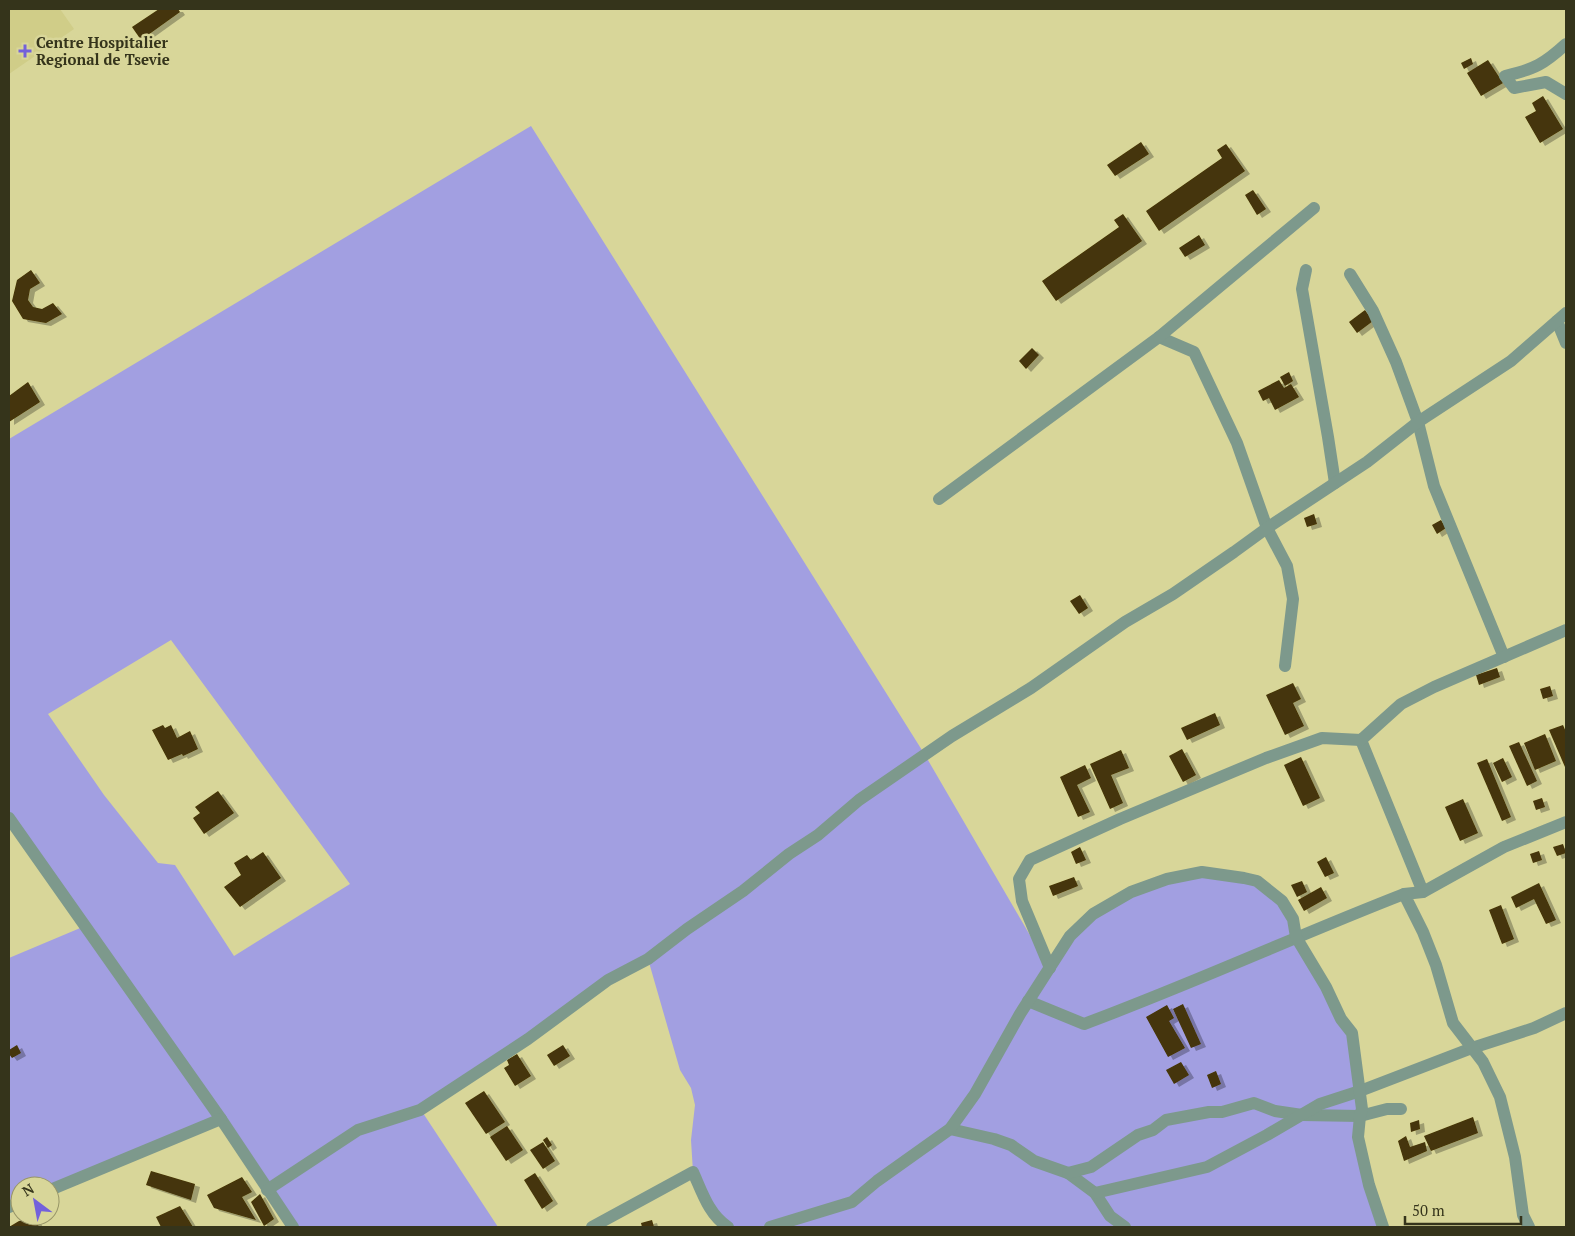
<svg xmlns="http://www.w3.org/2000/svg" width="1575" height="1236" viewBox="0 0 1575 1236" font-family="'PT Serif',serif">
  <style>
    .built { fill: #d0cd88 }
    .green { fill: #a29fe1; fill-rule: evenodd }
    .building { fill: #453407; filter: url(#shadow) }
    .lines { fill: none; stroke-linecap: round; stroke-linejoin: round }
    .minor { stroke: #7d998c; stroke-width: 12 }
    .poi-dot { fill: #7361db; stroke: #d8d699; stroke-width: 2 }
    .labels { text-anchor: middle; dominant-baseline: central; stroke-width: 5; stroke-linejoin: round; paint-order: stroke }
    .poi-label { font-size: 15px; font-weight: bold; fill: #35341b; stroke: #d8d699; text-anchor: start }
  </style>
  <defs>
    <filter id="shadow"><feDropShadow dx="5" dy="3" stdDeviation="0" flood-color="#0004"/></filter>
  </defs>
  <rect width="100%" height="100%" fill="#d8d699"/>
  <polygon class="built" points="9,9 60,9 74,29 9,74"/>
  <path class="green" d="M531,126L925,755L1049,968L1087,921L1131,892L1202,872L1244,878L1282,901L1352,1033L1358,1137L1383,1227H734L719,1221L693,1172L691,1140L695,1105L691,1088L680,1070L648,959L421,1110L498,1227H293L219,1120L50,1186H20V1202L9,1207V958L85,926L9,814V439ZM171,640L350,884L234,956L175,865L158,863L104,795L48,714Z"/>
  <g class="building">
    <polygon points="159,9 178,9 180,12 141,40 132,27"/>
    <polygon points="1471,58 1473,64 1464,69 1461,63"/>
    <polygon points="1488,60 1503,83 1481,96 1467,73"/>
    <polygon points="1543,96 1563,129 1540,143 1525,117 1536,111 1532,103"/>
    <polygon points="1141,142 1149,154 1115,176 1107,165"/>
    <polygon points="1226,144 1245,171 1159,231 1146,211 1222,158 1217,150"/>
    <polygon points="1253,190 1266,209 1257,215 1245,195"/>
    <polygon points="1123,214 1142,241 1056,301 1042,281 1119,227 1114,220"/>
    <polygon points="1199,235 1205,245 1185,257 1179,248"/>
    <polygon points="31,270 40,283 30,289 28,300 33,307 42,309 53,303 62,314 46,323 23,319 12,301 17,280"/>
    <polygon points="1365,310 1373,321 1357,333 1349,322"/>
    <polygon points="1032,348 1039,355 1026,369 1019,361"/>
    <polygon points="1289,372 1293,381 1285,386 1280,377"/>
    <polygon points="1279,380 1284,388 1291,384 1299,397 1275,410 1269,398 1263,401 1258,391"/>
    <polygon points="28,382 40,402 9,422 9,396"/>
    <polygon points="1314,514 1317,524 1307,527 1304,518"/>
    <polygon points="1441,520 1446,528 1437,534 1432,525"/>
    <polygon points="1080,595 1088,608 1079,614 1070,601"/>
    <polygon points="1497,668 1500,677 1479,685 1476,675"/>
    <polygon points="1293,683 1301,699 1293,703 1304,726 1285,735 1266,695"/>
    <polygon points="1550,686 1553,696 1543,699 1540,689"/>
    <polygon points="1215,713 1220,725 1187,740 1181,728"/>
    <polygon points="163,725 165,728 171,725 177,738 190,731 198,749 183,756 182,754 168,760 152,730"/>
    <polygon points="1563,725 1566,732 1566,767 1565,767 1549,730"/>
    <polygon points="1545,734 1556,761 1535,770 1524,743"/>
    <polygon points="1519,742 1537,781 1527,786 1509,746"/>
    <polygon points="1182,749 1196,775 1183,782 1169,756"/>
    <polygon points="1121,750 1129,768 1111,775 1123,803 1110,809 1090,764"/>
    <polygon points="1301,757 1320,798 1303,806 1284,765"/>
    <polygon points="1503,758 1512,777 1502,782 1493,763"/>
    <polygon points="1487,759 1511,817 1502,821 1477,763"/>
    <polygon points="1085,765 1091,778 1077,785 1090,812 1078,817 1060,777"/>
    <polygon points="218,791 234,813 204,834 193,818 200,813 195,807"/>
    <polygon points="1542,798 1545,807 1536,810 1533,801"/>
    <polygon points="1463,799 1478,833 1460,841 1445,807"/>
    <polygon points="1563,844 1566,853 1557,856 1553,847"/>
    <polygon points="1080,847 1086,860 1076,864 1071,852"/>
    <polygon points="1539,851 1542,860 1533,863 1530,854"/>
    <polygon points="263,852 281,878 240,907 224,887 241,875 234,863 247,855 251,860"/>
    <polygon points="1326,857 1334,873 1325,877 1317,862"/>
    <polygon points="1074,877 1078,886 1053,896 1049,886"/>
    <polygon points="1302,881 1307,892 1297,897 1291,885"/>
    <polygon points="1539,883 1556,920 1546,924 1534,899 1516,908 1511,897"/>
    <polygon points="1321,887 1327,898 1304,911 1298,900"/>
    <polygon points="1501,905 1514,939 1502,944 1489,910"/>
    <polygon points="1183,1004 1201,1044 1191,1048 1173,1009"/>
    <polygon points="1167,1005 1174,1018 1169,1021 1185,1048 1168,1057 1146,1017"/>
    <polygon points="17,1045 21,1053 12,1058 9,1054 9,1050"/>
    <polygon points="563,1045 570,1056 554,1066 547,1055"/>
    <polygon points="517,1054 531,1076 515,1086 504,1068 509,1065 507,1060"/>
    <polygon points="1181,1062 1189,1075 1174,1084 1166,1070"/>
    <polygon points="1216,1071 1221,1084 1212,1088 1207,1075"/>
    <polygon points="484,1091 505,1122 486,1134 465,1103"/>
    <polygon points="1473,1117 1478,1133 1431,1151 1424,1136"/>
    <polygon points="1419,1120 1420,1129 1411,1132 1410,1123"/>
    <polygon points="507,1126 523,1150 506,1161 490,1137"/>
    <polygon points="1406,1136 1410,1147 1425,1142 1427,1151 1404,1161 1398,1141"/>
    <polygon points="547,1137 552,1145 548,1148 543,1140"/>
    <polygon points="543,1142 555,1161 543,1169 530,1150"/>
    <polygon points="151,1171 195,1184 191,1200 146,1185"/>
    <polygon points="535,1173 553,1201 542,1209 524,1180"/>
    <polygon points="242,1177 252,1192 242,1197 256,1220 214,1208 207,1195"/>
    <polygon points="260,1194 274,1219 264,1226 251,1202"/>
    <polygon points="180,1206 193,1227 161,1227 156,1217"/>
    <polygon points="35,1218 39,1227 9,1227 19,1221"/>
    <polygon points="652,1220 654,1227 642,1227 641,1223"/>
  </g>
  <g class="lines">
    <g class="minor">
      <path d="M1566,44C1544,64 1535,69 1505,76L1514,88L1546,82L1566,94"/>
      <polyline points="1306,270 1302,289 1328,437 1335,483"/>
      <polyline points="1350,274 1373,311 1396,362 1418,422 1434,486 1504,657"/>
      <polyline points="1557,321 1566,343"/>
      <polyline points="1159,337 1194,352 1237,443 1267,528 1287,566 1293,599 1285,666"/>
      <polyline points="939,499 1159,337 1314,208"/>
      <polyline points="1361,740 1423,892"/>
      <polyline points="9,818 221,1119 293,1227"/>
      <polyline points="1050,968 1022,901 1019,879 1030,860 1120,819 1266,758 1322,738 1361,740 1401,704 1434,687 1566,630"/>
      <path d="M1028,1001L1084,1024C1192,984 1296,936 1404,894"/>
      <polyline points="950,1129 994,1139 1011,1145 1034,1161 1068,1173 1095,1193 1110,1216 1125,1227"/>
      <polyline points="1068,1173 1091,1167 1138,1135 1153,1130 1166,1120 1209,1112 1222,1112 1254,1103 1275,1111 1302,1115 1360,1116 1387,1109 1401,1109"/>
      <polyline points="50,1190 221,1119"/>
      <polyline points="267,1190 358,1130 420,1110 528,1039 608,980 648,959 687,929 743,891 789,854 818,835 859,800 952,736 1031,688 1125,622 1173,594 1234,552 1267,528 1367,462 1418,422 1511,361 1566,313"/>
      <polyline points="1095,1193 1207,1167 1267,1135 1320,1104 1360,1091 1472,1048 1534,1028 1566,1013"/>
      <polyline points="9,1207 20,1202"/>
      <path d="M592,1227L693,1172C702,1192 709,1215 728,1227"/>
      <polyline points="770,1227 852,1202 877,1181 950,1129 975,1094 1020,1014 1070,936 1093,914 1131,892 1167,879 1202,872 1244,878 1257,881 1282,901 1293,919 1296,937 1326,987 1341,1019 1352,1033 1362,1109 1360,1116 1358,1137 1369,1185 1383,1227"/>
      <polyline points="1529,1227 1523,1215 1515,1157 1500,1097 1483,1062 1453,1023 1436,965 1423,932 1404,894 1423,892 1504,847 1566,822"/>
    </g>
  </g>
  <path class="poi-dot" d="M22.5 43.5h5v5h5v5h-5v5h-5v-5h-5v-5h5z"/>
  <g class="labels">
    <g class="poi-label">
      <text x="36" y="42">Centre Hospitalier<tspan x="36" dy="17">Regional de Tsevie</tspan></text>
    </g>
  </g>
  <rect width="1575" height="1236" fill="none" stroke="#35341b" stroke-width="20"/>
  <g transform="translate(35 1201) rotate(328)"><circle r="24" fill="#d8d699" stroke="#979567"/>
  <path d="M0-4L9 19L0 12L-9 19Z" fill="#7361db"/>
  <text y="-8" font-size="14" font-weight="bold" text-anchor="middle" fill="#35341b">N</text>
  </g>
  <path d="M1405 1216v8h116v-8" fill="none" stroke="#35341b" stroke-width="2.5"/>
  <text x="1412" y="1216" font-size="15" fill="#35341b" stroke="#d8d699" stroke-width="4" paint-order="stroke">50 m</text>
</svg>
